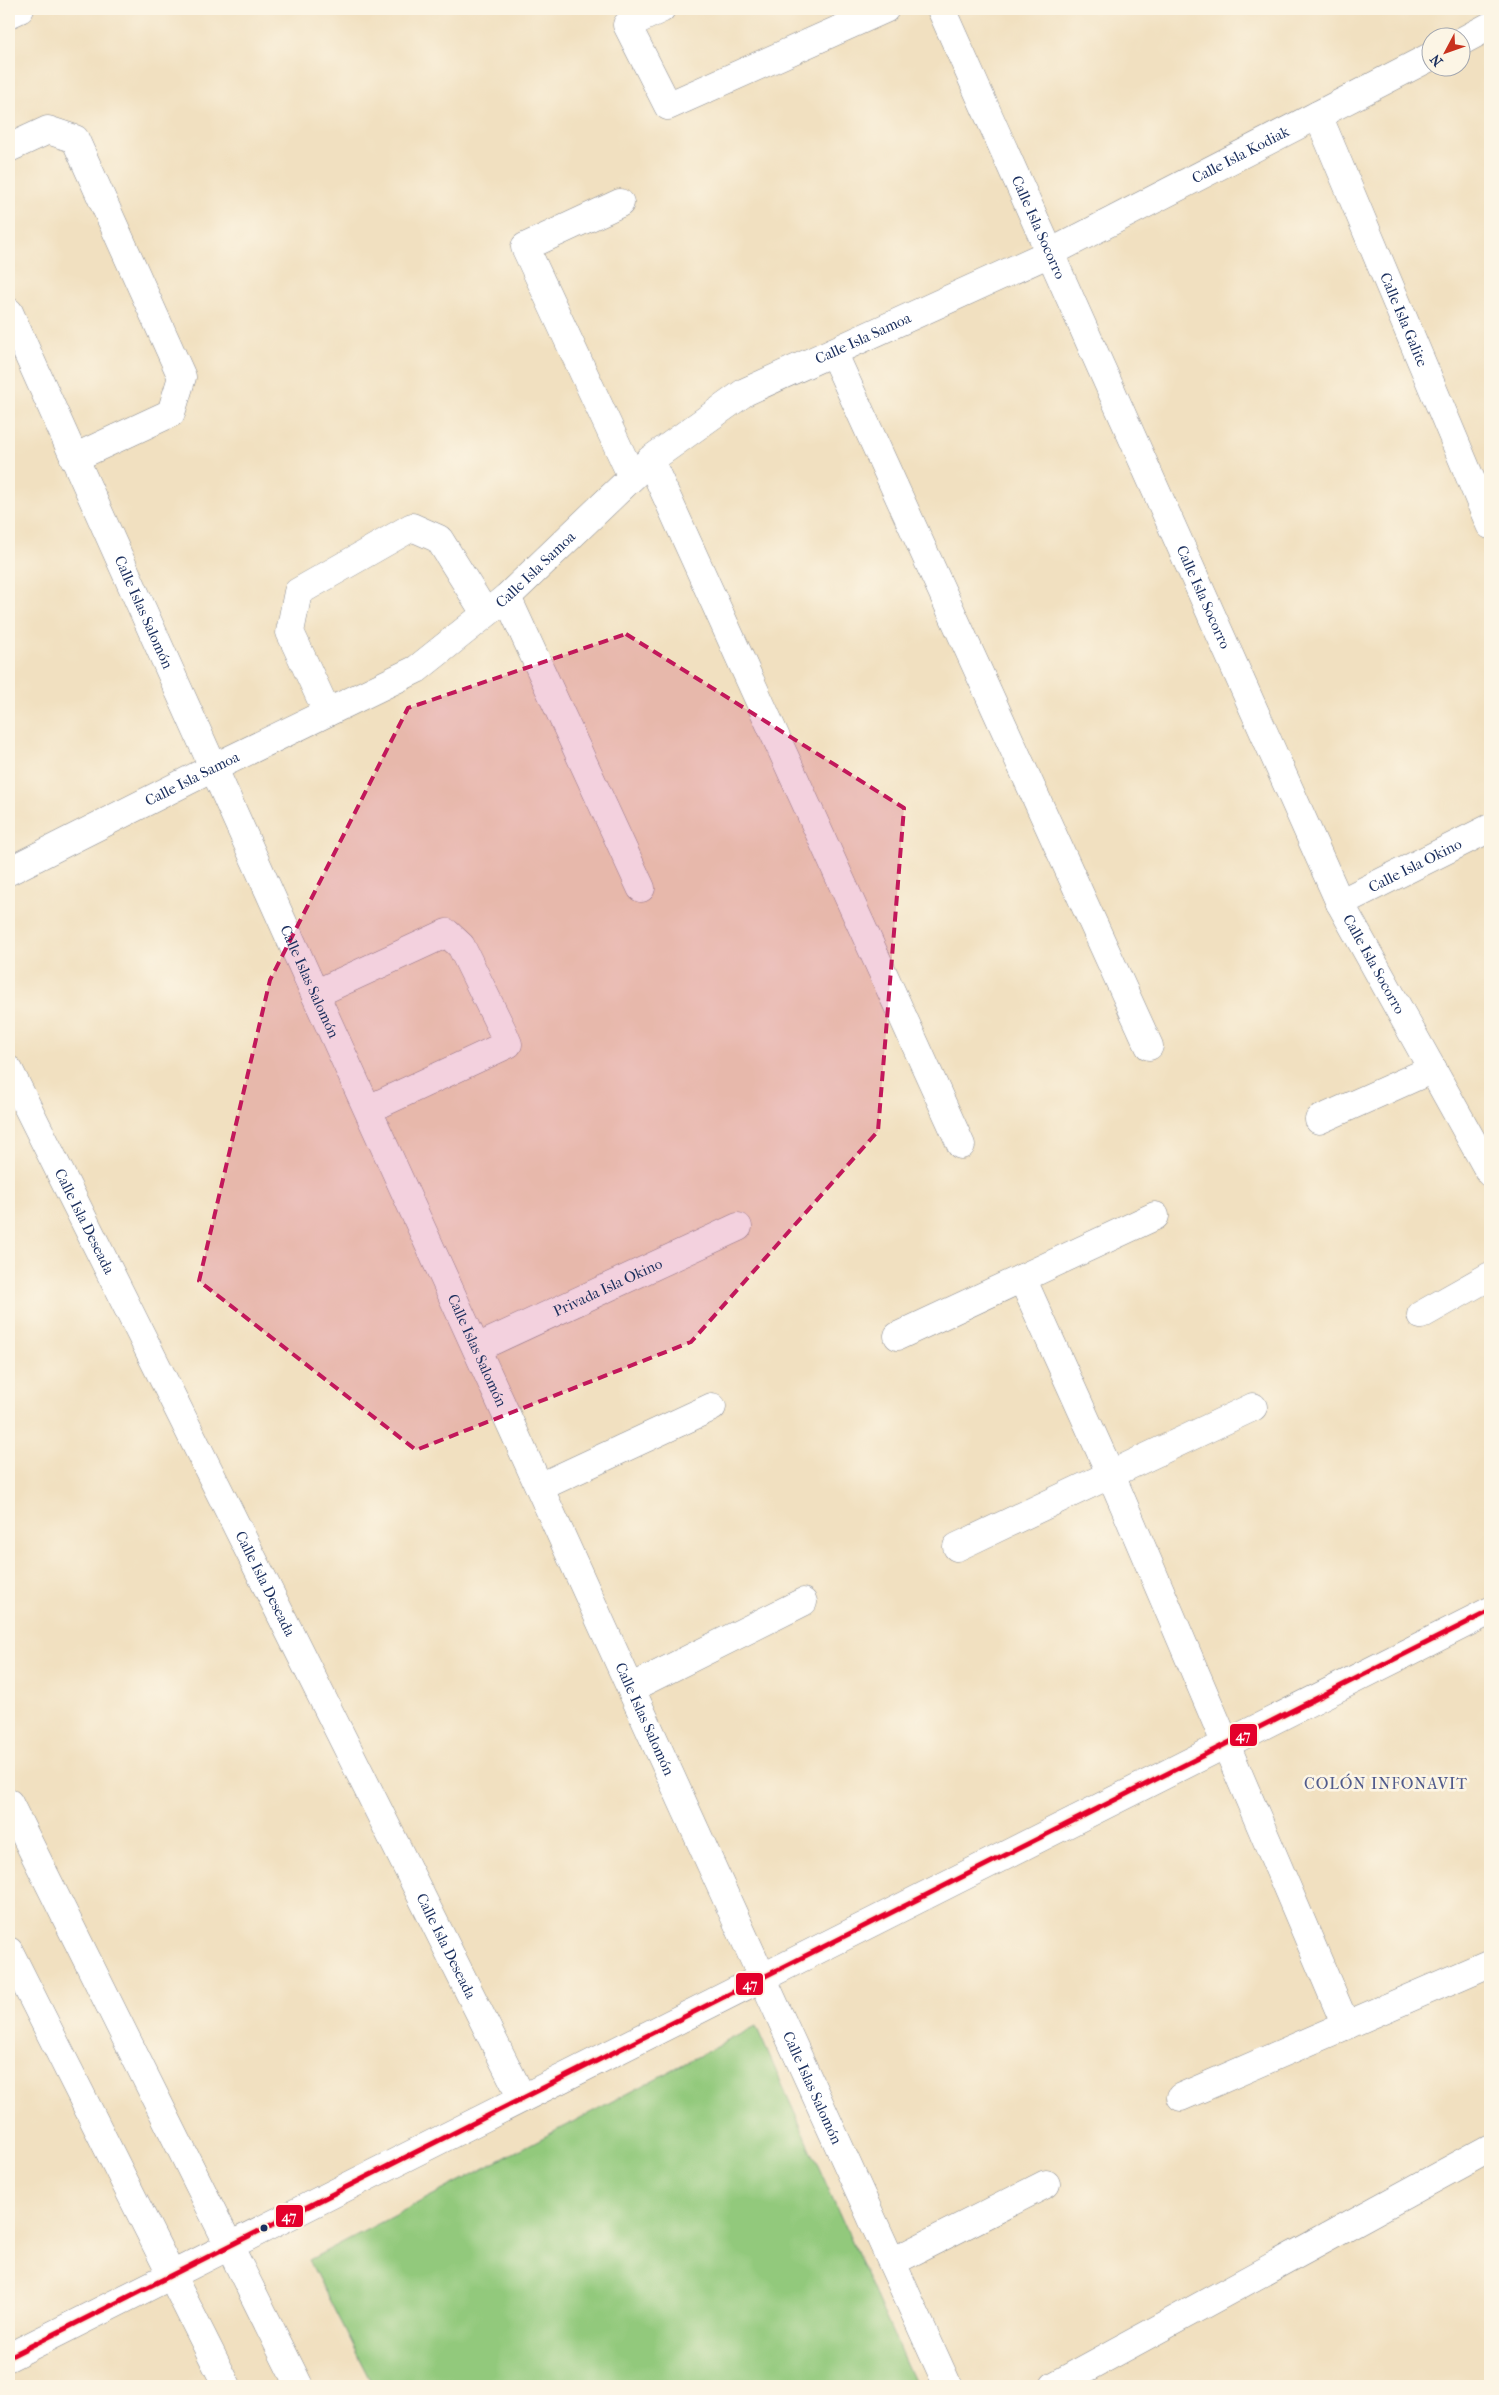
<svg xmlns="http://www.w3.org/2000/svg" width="1499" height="2395" viewBox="0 0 1499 2395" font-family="'IM FELL French Canon',serif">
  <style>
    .green { fill: #92c97c; stroke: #567c6d }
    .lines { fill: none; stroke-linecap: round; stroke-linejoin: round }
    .minor-casing { stroke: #86888f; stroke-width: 29 }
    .tertiary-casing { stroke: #86888f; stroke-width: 29 }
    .minor { stroke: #fff; stroke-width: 28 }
    .tertiary { stroke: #fff; stroke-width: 28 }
    .bus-1-casing { stroke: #fcf5e5; stroke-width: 9 }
    .bus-1 { stroke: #e4002b; stroke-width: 5 }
    .marked { fill: #c2185b; fill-opacity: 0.2; stroke: #c2185b; stroke-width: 4; stroke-dasharray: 10 6; stroke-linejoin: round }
    .bus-dot { fill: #1b2f5e; stroke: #fcf5e5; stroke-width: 2 }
    .labels { text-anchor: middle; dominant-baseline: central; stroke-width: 5; stroke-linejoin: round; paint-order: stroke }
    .street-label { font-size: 15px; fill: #1b2f5e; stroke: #fcf5e5 }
    .neighbourhood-label { font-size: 16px; letter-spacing: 1px; fill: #515b8c; stroke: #fcf5e5 }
    .line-badge { stroke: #fcf5e5; stroke-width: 2 }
    .badge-label { font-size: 14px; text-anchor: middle; font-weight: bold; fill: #fff }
  </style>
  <rect width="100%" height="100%" fill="#fcf5e5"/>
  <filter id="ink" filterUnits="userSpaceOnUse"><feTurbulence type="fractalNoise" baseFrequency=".02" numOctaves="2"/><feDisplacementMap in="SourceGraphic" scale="10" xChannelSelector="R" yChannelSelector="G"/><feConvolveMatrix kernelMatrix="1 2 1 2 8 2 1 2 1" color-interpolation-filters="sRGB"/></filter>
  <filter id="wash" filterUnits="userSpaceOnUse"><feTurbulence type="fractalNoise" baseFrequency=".0096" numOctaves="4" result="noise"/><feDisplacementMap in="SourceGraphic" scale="20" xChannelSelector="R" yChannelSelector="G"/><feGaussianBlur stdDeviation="1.12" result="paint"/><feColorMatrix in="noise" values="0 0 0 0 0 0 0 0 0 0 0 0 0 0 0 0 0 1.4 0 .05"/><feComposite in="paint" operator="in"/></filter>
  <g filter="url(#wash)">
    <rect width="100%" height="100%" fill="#f1e0c0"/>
    <polygon class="green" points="756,2026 916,2386 373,2386 309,2260"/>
  </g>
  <g filter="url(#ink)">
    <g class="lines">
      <defs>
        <g id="minor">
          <polyline points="661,9 627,25 668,106 885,9"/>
          <path id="s1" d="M941,9L1340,903L1490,1173"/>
          <polyline points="9,14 20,9"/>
          <polyline points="1462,41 1490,26"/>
          <path id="s2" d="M1318,115L1490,525"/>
          <polyline points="9,148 48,130 75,139 182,377 171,413 74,458"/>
          <polyline points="620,203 525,247 632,477"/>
          <path id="s3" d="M9,312L315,994L948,2386"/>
          <polyline points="833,352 1149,1046"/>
          <polyline points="650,460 961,1145"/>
          <polyline points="507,597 641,888"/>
          <polyline points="327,712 290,632 298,592 412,527 439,539 485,613"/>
          <path id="s4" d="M9,871L213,768L417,669L507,597L650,460L745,392L1050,253L1432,56"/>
          <path id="s5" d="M1340,903L1490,828"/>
          <polyline points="315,994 447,933 461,946 503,1032 508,1044 369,1109"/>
          <path id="s6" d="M9,1070L522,2098"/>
          <polyline points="1319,1120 1433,1069"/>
          <polyline points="1022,1278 1111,1475 1346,2026"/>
          <polyline points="1421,1315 1490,1276"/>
          <polyline points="898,1336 1155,1216"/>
          <path id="s7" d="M477,1348L738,1227"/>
          <polyline points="540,1487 712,1407"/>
          <polyline points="957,1547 1253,1407"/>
          <polyline points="631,1688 803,1602"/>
          <polyline points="1181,2097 1490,1963"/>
          <polyline points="892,2262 1046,2184"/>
          <polyline points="9,2357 1490,1611"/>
          <polyline points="1054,2386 1490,2148"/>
        </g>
        <g id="tertiary">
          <polyline points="9,1803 299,2386"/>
          <polyline points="9,1951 227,2386"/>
        </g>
      </defs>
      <use href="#minor" class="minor-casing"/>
      <use href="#tertiary" class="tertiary-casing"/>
      <use href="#minor" class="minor"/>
      <use href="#tertiary" class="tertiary"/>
      <defs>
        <polyline id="bus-1" points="9,2357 1490,1611"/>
      </defs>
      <use href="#bus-1" class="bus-1-casing"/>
      <use href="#bus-1" class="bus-1"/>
    </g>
  </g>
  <path class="marked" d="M626,634L904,808L878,1131L691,1342L416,1450L199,1281L270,980L408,708Z"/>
  <circle class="bus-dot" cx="264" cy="2228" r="4.5"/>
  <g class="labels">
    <g class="street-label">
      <text stroke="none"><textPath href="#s4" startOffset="1435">Calle Isla Kodiak</textPath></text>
      <text stroke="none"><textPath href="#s1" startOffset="239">Calle Isla Socorro</textPath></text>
      <text stroke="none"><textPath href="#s2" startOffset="222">Calle Isla Galite</textPath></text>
      <text stroke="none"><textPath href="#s4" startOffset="1015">Calle Isla Samoa</textPath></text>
      <text stroke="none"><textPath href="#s4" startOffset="610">Calle Isla Samoa</textPath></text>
      <text stroke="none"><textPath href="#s1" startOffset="644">Calle Isla Socorro</textPath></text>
      <text stroke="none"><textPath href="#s3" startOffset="329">Calle Islas Salomón</textPath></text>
      <text stroke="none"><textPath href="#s4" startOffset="205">Calle Isla Samoa</textPath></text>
      <text stroke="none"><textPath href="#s5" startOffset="84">Calle Isla Okino</textPath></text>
      <text stroke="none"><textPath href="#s1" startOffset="1049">Calle Isla Socorro</textPath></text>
      <text stroke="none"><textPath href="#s3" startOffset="734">Calle Islas Salomón</textPath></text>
      <text stroke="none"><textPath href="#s6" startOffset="169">Calle Isla Deseada</textPath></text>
      <text stroke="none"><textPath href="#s7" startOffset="144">Privada Isla Okino</textPath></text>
      <text stroke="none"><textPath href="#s3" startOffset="1139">Calle Islas Salomón</textPath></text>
      <text stroke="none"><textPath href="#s6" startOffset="574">Calle Isla Deseada</textPath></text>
      <text stroke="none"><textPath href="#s3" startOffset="1544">Calle Islas Salomón</textPath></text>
      <text stroke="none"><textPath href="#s6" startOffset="979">Calle Isla Deseada</textPath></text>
      <text stroke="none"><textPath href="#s3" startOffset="1949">Calle Islas Salomón</textPath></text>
    </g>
    <g class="neighbourhood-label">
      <text x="1386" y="1783">COLÓN INFONAVIT</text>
    </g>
  </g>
  <g class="line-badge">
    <rect x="1229" y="1723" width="29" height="24" rx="5" fill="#e4002b"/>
    <rect x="735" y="1972" width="29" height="24" rx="5" fill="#e4002b"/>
    <rect x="275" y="2204" width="29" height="24" rx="5" fill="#e4002b"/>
  </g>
  <g class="badge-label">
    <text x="1243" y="1740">47</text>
    <text x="750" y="1989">47</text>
    <text x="289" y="2221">47</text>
  </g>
  <rect width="1499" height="2395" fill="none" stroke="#fcf5e5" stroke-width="30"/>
  <g transform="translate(1446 52) rotate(229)"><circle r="24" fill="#fcf5e5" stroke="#a2a6af"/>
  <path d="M0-4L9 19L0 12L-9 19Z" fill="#c8321e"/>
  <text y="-8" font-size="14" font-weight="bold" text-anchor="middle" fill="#1b2f5e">N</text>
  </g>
</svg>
